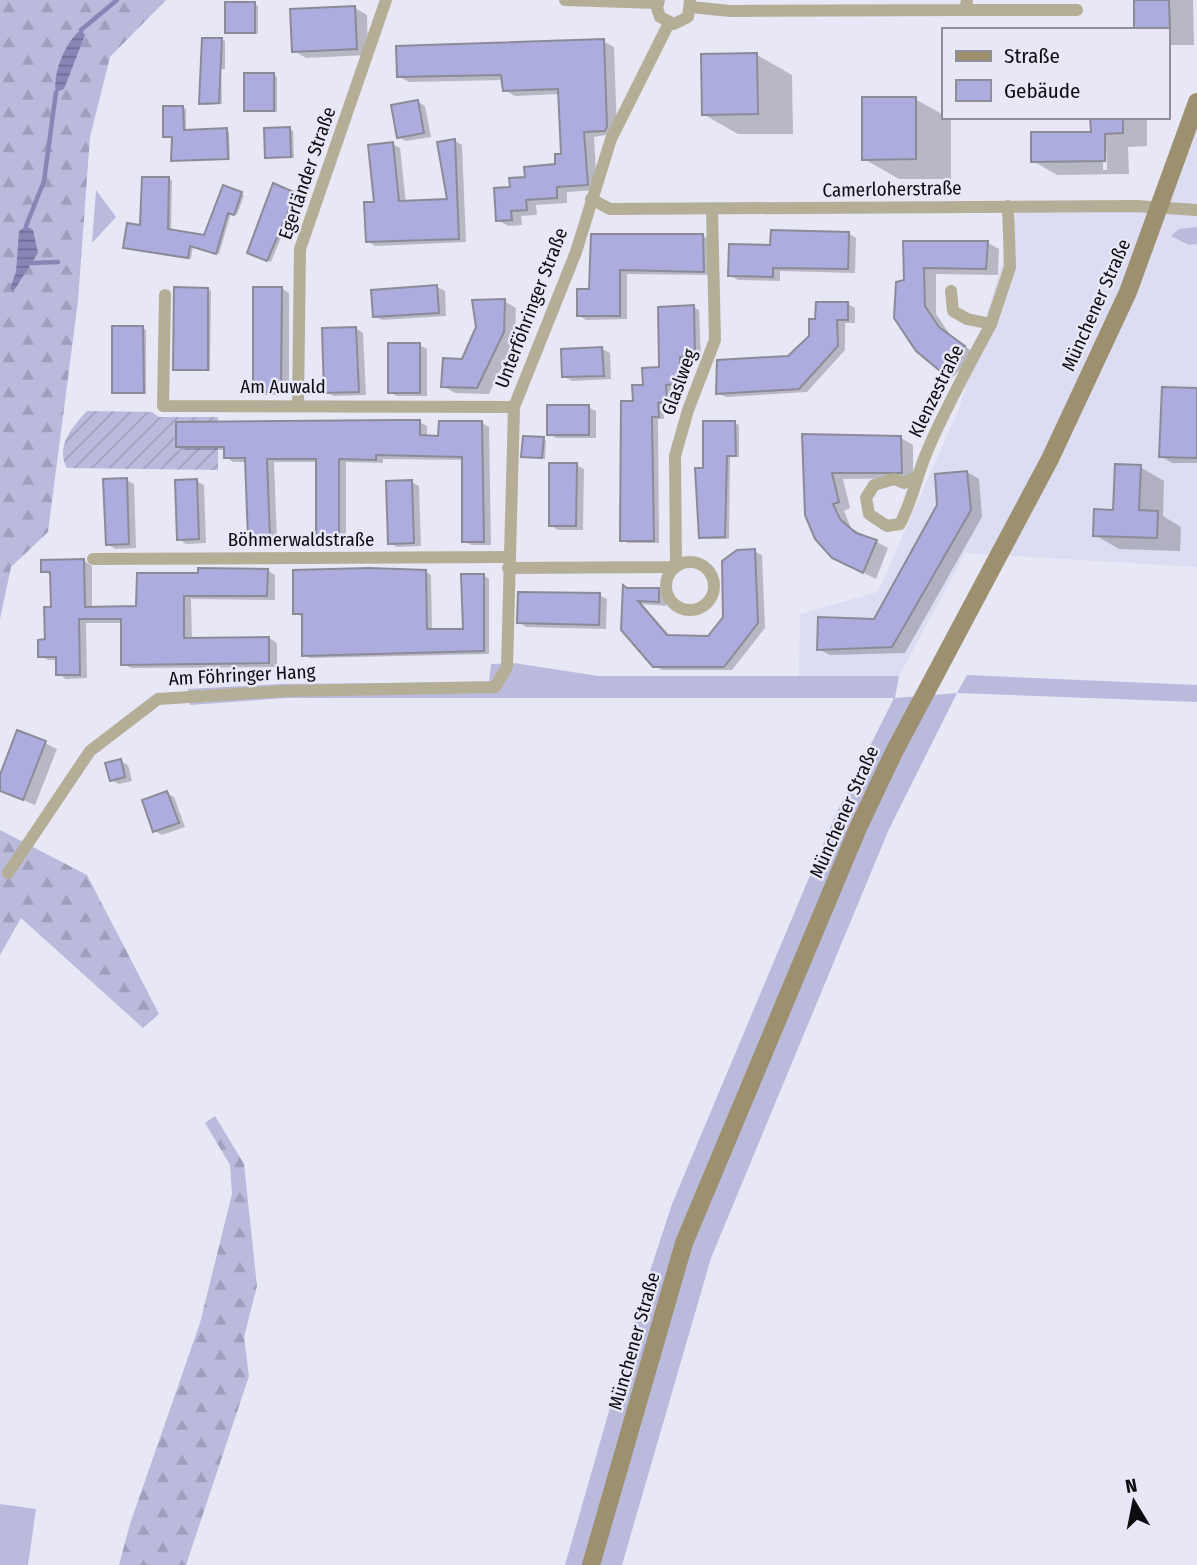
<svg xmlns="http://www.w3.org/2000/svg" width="1197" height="1565" viewBox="0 0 1197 1565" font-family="'Fira Sans Condensed',sans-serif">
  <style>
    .built { fill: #dcdcf2 }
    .grass { fill: #babadd }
    .forest { fill: url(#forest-firs) }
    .garden { fill: url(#garden-furrows) }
    .water { fill: url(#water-rules) }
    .shadow { fill: #0003; fill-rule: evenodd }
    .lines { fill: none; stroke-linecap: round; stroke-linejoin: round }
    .stream { stroke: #8886b7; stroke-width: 4.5 }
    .building { fill: #adacdf; stroke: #8b8b98; stroke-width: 2 }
    .minor { stroke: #b5ae97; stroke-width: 12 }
    .secondary { stroke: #9c906f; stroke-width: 18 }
    .labels { text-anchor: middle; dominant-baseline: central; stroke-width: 5; stroke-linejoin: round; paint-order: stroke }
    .street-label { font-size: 19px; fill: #0c0c11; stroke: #e7e7f6 }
  </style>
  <defs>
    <pattern id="forest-firs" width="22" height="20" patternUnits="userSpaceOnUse" patternTransform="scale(1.75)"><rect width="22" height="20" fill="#babadd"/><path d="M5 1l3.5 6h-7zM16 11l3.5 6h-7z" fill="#9f9fbd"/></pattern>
    <pattern id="garden-furrows" width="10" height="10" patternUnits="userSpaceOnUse" patternTransform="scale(1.75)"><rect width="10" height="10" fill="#babadd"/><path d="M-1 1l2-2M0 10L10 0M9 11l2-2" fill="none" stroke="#9f9fbd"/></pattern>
    <pattern id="water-rules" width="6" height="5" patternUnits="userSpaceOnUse" patternTransform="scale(1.75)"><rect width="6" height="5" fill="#8886b7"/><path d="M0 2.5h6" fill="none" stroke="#6e6c93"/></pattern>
  </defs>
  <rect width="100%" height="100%" fill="#e7e7f6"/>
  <polygon class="built" points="1197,98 1197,567 965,553 899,676 799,677 800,614 878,592 960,406 1019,205 1161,208"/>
  <g class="grass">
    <polygon points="96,190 116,217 92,243"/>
    <polygon points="1197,227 1197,244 1189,245 1171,236 1179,229"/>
    <polygon points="514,663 598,676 899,676 895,698 957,693 967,675 1197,685 1197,702 957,693 889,829 711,1258 622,1565 565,1565 641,1299 672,1204 835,816 894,698 286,698 190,705 188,689 281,684 489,682 491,664"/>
    <polygon points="0,1504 36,1509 28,1565 0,1565"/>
  </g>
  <g class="forest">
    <polygon points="0,0 166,0 110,57 90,137 78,301 48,532 11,567 0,619"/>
    <polygon points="0,830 87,875 159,1014 143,1028 21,918 0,955"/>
    <polygon points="215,1116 244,1164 257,1286 244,1337 249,1376 186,1565 119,1565 130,1524 200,1323 232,1194 230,1165 205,1123"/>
  </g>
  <path class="garden" d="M87,411L152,412L159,417H218V470L67,468C55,446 73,426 87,411Z"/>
  <g class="water">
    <path d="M81,30L85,35L64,89L56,92C52,74 66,40 81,30Z"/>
    <polygon points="26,226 33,230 38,253 13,292 10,288 16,272 19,231"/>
  </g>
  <g class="shadow">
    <polygon points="1136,0 1193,0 1194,45 1167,45 1167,30"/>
    <polygon points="255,4 258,6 258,34 227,32"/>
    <polygon points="355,8 367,15 368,55 306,58 294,51"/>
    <polygon points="222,39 225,41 225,69 221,69 222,104 204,105 200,103"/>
    <polygon points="603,41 614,47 617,133 594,137 597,190 567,192 567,203 536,205 537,215 521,216 522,225 508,226 498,220 512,189 527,178 557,166 562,155 560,94 515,96 505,90 504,80 409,82 398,76"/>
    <polygon points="757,55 792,75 793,134 738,134 703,114"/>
    <polygon points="274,75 277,77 277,112 246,110"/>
    <polygon points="915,99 951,119 951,179 899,179 864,159"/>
    <polygon points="418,102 425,106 431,137 406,141 399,137"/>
    <polygon points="183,108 186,109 186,131 229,132 230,160 173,160 174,138 165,136"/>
    <path d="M1092,117H1147V146L1128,147L1129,174L1057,175L1033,161L1092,134ZM1103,145H1106L1107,170H1103Z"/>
    <polygon points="289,129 293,131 294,158 267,157"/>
    <polygon points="455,141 462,145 466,242 375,246 368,241 392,144 400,148 406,203 449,201"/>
    <polygon points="169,179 172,181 171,231 206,237 241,194 244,195 237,215 231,213 219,254 193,246 191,259 128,249"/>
    <polygon points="274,186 298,196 271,262 252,254"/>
    <polygon points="848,233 856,238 855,273 780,271 780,281 738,280 730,275 772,247"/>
    <polygon points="592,236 703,236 711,240 711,275 627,274 627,319 586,320 578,315 590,291"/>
    <polygon points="905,243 988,243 999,249 998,275 936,274 936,314 951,336 976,354 953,377 941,370 905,281"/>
    <polygon points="437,287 445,291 446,316 382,320 374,316"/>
    <polygon points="281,288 289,293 289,395 263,395 255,391"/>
    <polygon points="208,289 211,291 210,371 178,371 175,369"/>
    <polygon points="504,301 516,308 515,339 489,394 455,393 443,386"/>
    <polygon points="848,304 855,308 855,323 845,323 845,350 807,392 726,397 718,393 789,358 811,337 817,321"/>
    <polygon points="693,307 699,310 701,359 685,359 686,387 671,387 672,405 663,405 664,419 658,419 659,543 628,543 622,540 635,402 661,369"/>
    <polygon points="142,328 146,330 146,394 117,394 114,392"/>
    <polygon points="355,328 363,333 366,395 334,396 326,392"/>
    <polygon points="419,345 427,349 427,396 397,396 389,392"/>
    <polygon points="602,349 610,353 611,379 572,381 564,376"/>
    <polygon points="1197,390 1197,463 1172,463 1161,456"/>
    <polygon points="588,407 596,411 596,438 556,438 549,434"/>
    <polygon points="419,422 427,426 427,437 440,438 482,423 489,427 491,545 471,545 464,541 464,460 383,459 383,463 346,462 346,543 325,543 318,539 318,462 274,462 277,541 257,542 250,538 246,462 233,462 226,457 226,450 185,450 178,446"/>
    <polygon points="735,423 739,425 739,457 730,457 729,539 705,539 701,537 705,470"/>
    <polygon points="804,436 901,438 913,445 913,478 843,479 850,508 844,511 851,528 888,548 876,579 846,564"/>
    <polygon points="543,439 546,441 545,459 523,456"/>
    <polygon points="576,465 584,469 583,530 558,530 550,525"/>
    <polygon points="1140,467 1164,481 1163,516 1181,527 1180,551 1119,549 1095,535 1115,511"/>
    <polygon points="967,472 979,479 982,517 905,653 830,655 818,649 875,620"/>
    <polygon points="126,480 134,484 136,548 115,549 108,544"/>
    <polygon points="196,481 204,485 206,543 186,544 179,539"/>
    <polygon points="412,482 419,486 421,546 397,547 390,543"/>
    <polygon points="754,551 762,555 765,628 732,670 662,670 654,665 629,590 659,590 666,594 666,606 642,604 671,637 708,637 725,617"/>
    <polygon points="84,561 92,566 92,608 138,608 200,575 267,570 275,575 275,600 191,599 192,639 269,638 277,643 277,667 131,668 123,664 123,623 86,623 87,678 66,679 58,674 58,660 48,660 40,656 47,641 53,608 51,575 43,571"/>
    <polygon points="425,571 431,575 432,631 465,631 483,575 489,579 489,654 310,658 304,655 303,617 295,613"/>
    <polygon points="599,595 607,599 606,629 526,627 519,622"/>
    <polygon points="45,743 57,749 35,805 0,790 0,779"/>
    <polygon points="120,761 128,765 132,781 119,784 111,780"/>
    <polygon points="167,793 174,797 185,827 162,835 155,831"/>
  </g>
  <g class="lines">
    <g class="stream">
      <polyline points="81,30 117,0"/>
      <polyline points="26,226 44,181 56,92"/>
      <polyline points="32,263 58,262"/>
    </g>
  </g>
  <g class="building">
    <polygon points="1134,0 1169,0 1170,30 1134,30"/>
    <rect x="225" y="2" width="30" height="31"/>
    <polygon points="355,6 357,49 292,52 290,9"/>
    <polygon points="202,38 222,38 219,103 199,104"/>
    <polygon points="604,39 607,127 605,131 584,132 588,185 557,187 557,198 526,200 527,210 511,211 512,220 496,221 494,188 510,187 509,178 525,177 524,167 555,164 555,154 561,154 558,89 503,91 501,75 397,77 396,46"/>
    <polygon points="757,53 758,114 702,115 701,54"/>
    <rect x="244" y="73" width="30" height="38"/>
    <polygon points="862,97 916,97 916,159 862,160"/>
    <polygon points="418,100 424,133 397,138 391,105"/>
    <polygon points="163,106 183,106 184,130 227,128 228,159 171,161 172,137 163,137"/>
    <polygon points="1090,117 1123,117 1123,133 1105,134 1105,161 1031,162 1031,132 1091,132"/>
    <polygon points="290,127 291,157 265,158 264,128"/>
    <polygon points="455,139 459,239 366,242 364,202 374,202 368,145 393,142 399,201 447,199 437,142"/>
    <polygon points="142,177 169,177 168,229 204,235 223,185 242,192 234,215 228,213 216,254 190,246 188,258 123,248 127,223 140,225"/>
    <polygon points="273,183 296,193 267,261 247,253"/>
    <polygon points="771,230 849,232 848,269 773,268 773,277 728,276 729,244 770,245"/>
    <polygon points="591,234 703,234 704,272 620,270 620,316 577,316 577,289 589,289"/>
    <polygon points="903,241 988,241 986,269 924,268 925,306 939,327 965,346 940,371 916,351 894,318 896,282 904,280"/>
    <polygon points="437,285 439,313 373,317 371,290"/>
    <polygon points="174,287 208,288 208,370 173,370"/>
    <polygon points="253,287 282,287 281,392 253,392"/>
    <polygon points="505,299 504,332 477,388 441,387 443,358 462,359 476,327 472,300"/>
    <polygon points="816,302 848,302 848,320 837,320 838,346 799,389 716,394 717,360 788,356 809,336 809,319 815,319"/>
    <polygon points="694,305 695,356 680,357 680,384 666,385 667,402 658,403 659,417 652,417 654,541 620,541 621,401 633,401 632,385 643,385 642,368 659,367 658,307"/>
    <polygon points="112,326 143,326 144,393 112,393"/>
    <polygon points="356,327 359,392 324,393 322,328"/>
    <rect x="388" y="343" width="32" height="50"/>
    <polygon points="602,347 604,376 562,377 561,349"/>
    <polygon points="1162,387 1197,388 1197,458 1159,457"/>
    <rect x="547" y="405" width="42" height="30"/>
    <polygon points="397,420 420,420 420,435 438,436 439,421 482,421 484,542 462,542 462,457 376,455 376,460 339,459 339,539 316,540 316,459 267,459 270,538 248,539 245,458 224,458 224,447 176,447 176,422"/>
    <polygon points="703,421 735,421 736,456 727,456 725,537 699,538 695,468 703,468"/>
    <polygon points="802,434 901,436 902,473 832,473 839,502 833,504 840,519 856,533 877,540 863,573 832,558 815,539 805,515"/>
    <polygon points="523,436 544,437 542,458 521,457"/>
    <polygon points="549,463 577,463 576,526 549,526"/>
    <polygon points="1115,464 1141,465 1139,510 1158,511 1157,538 1093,536 1094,509 1113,510"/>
    <polygon points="967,471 971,510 892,647 817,650 818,617 874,619 937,505 935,474"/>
    <polygon points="127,478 129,544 106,545 103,479"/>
    <polygon points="197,479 199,539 177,540 175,480"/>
    <polygon points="412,480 414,543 388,544 386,481"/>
    <polygon points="755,549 758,623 724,667 653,667 621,630 623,585 627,588 659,588 659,602 638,601 667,635 708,636 723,617 722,561 737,550"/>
    <polygon points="84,559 85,607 136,606 137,573 198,573 198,568 268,569 267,596 184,596 184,638 269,637 269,663 121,665 121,619 79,619 80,675 56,675 56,657 38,657 38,640 45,639 44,607 51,607 50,572 41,572 41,560"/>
    <polygon points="369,568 426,570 427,629 463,629 461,574 484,574 484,651 302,656 302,614 293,614 293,570"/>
    <polygon points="518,592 600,593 599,625 517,623"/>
    <polygon points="17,730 46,741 23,800 0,791 0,775"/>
    <polygon points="121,759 125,777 110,781 105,763"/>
    <polygon points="167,791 179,823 153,832 142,800"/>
  </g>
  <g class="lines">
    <g class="minor">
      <polyline points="565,0 657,3"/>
      <polyline points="659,0 657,8 660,17 674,24 688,17 690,1"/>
      <polyline points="691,7 730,11 965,10 967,0"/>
      <polyline points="965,10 1077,10"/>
      <polyline points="591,199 610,209 1136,206 1197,210"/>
      <polyline points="951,291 953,311 967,319 991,324 1010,267 1008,206"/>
      <polyline points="165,295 163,406 514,407"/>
      <polyline points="298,406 300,249 386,0"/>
      <path d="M918,476L904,483L894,479L874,485L866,498L869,514L887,526L900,524C913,499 917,474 928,449C947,405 969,365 991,324"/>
      <polyline points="93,559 509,557"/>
      <circle cx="690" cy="586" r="24"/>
      <polyline points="508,568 676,567 675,456 688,410 715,340 712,210"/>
      <polyline points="8,873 90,751 158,699 285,691 495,687 507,667 514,407 576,252 611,139 669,23"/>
    </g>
    <polyline class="secondary" points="591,1565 684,1243 858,828 894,752 1050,459 1128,292 1197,102"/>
  </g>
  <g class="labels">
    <g class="street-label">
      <text transform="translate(307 173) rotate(-71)">Egerländer Straße</text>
      <text transform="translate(892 189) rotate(-1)">Camerloherstraße</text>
      <text transform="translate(1096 305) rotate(-66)">Münchener Straße</text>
      <text transform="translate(531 308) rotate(-69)">Unterföhringer Straße</text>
      <text transform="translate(679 382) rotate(-70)">Glaslweg</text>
      <text x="283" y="386">Am Auwald</text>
      <text transform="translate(936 391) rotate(-64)">Klenzestraße</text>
      <text x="301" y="539">Böhmerwaldstraße</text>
      <text transform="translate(242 675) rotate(-3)">Am Föhringer Hang</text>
      <text transform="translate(844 812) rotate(-66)">Münchener Straße</text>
      <text transform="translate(634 1341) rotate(-74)">Münchener Straße</text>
    </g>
  </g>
  <rect x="942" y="28" width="228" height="91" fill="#e7e7f6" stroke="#8f8f9a" stroke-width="2"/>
  <rect x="956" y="51" width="35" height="10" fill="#9c906f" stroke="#8f8f9a" stroke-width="2"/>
  <text x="1004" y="63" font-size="21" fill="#0c0c11">Straße</text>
  <rect x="956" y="80" width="35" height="21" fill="#adacdf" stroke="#8f8f9a" stroke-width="2"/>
  <text x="1004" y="98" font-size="21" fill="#0c0c11">Gebäude</text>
  <g transform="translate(1134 1502) rotate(350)" stroke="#e7e7f6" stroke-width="5" paint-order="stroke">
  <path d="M0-5L12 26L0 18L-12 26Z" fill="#0c0c11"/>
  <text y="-10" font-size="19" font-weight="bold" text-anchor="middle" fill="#0c0c11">N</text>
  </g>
</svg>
